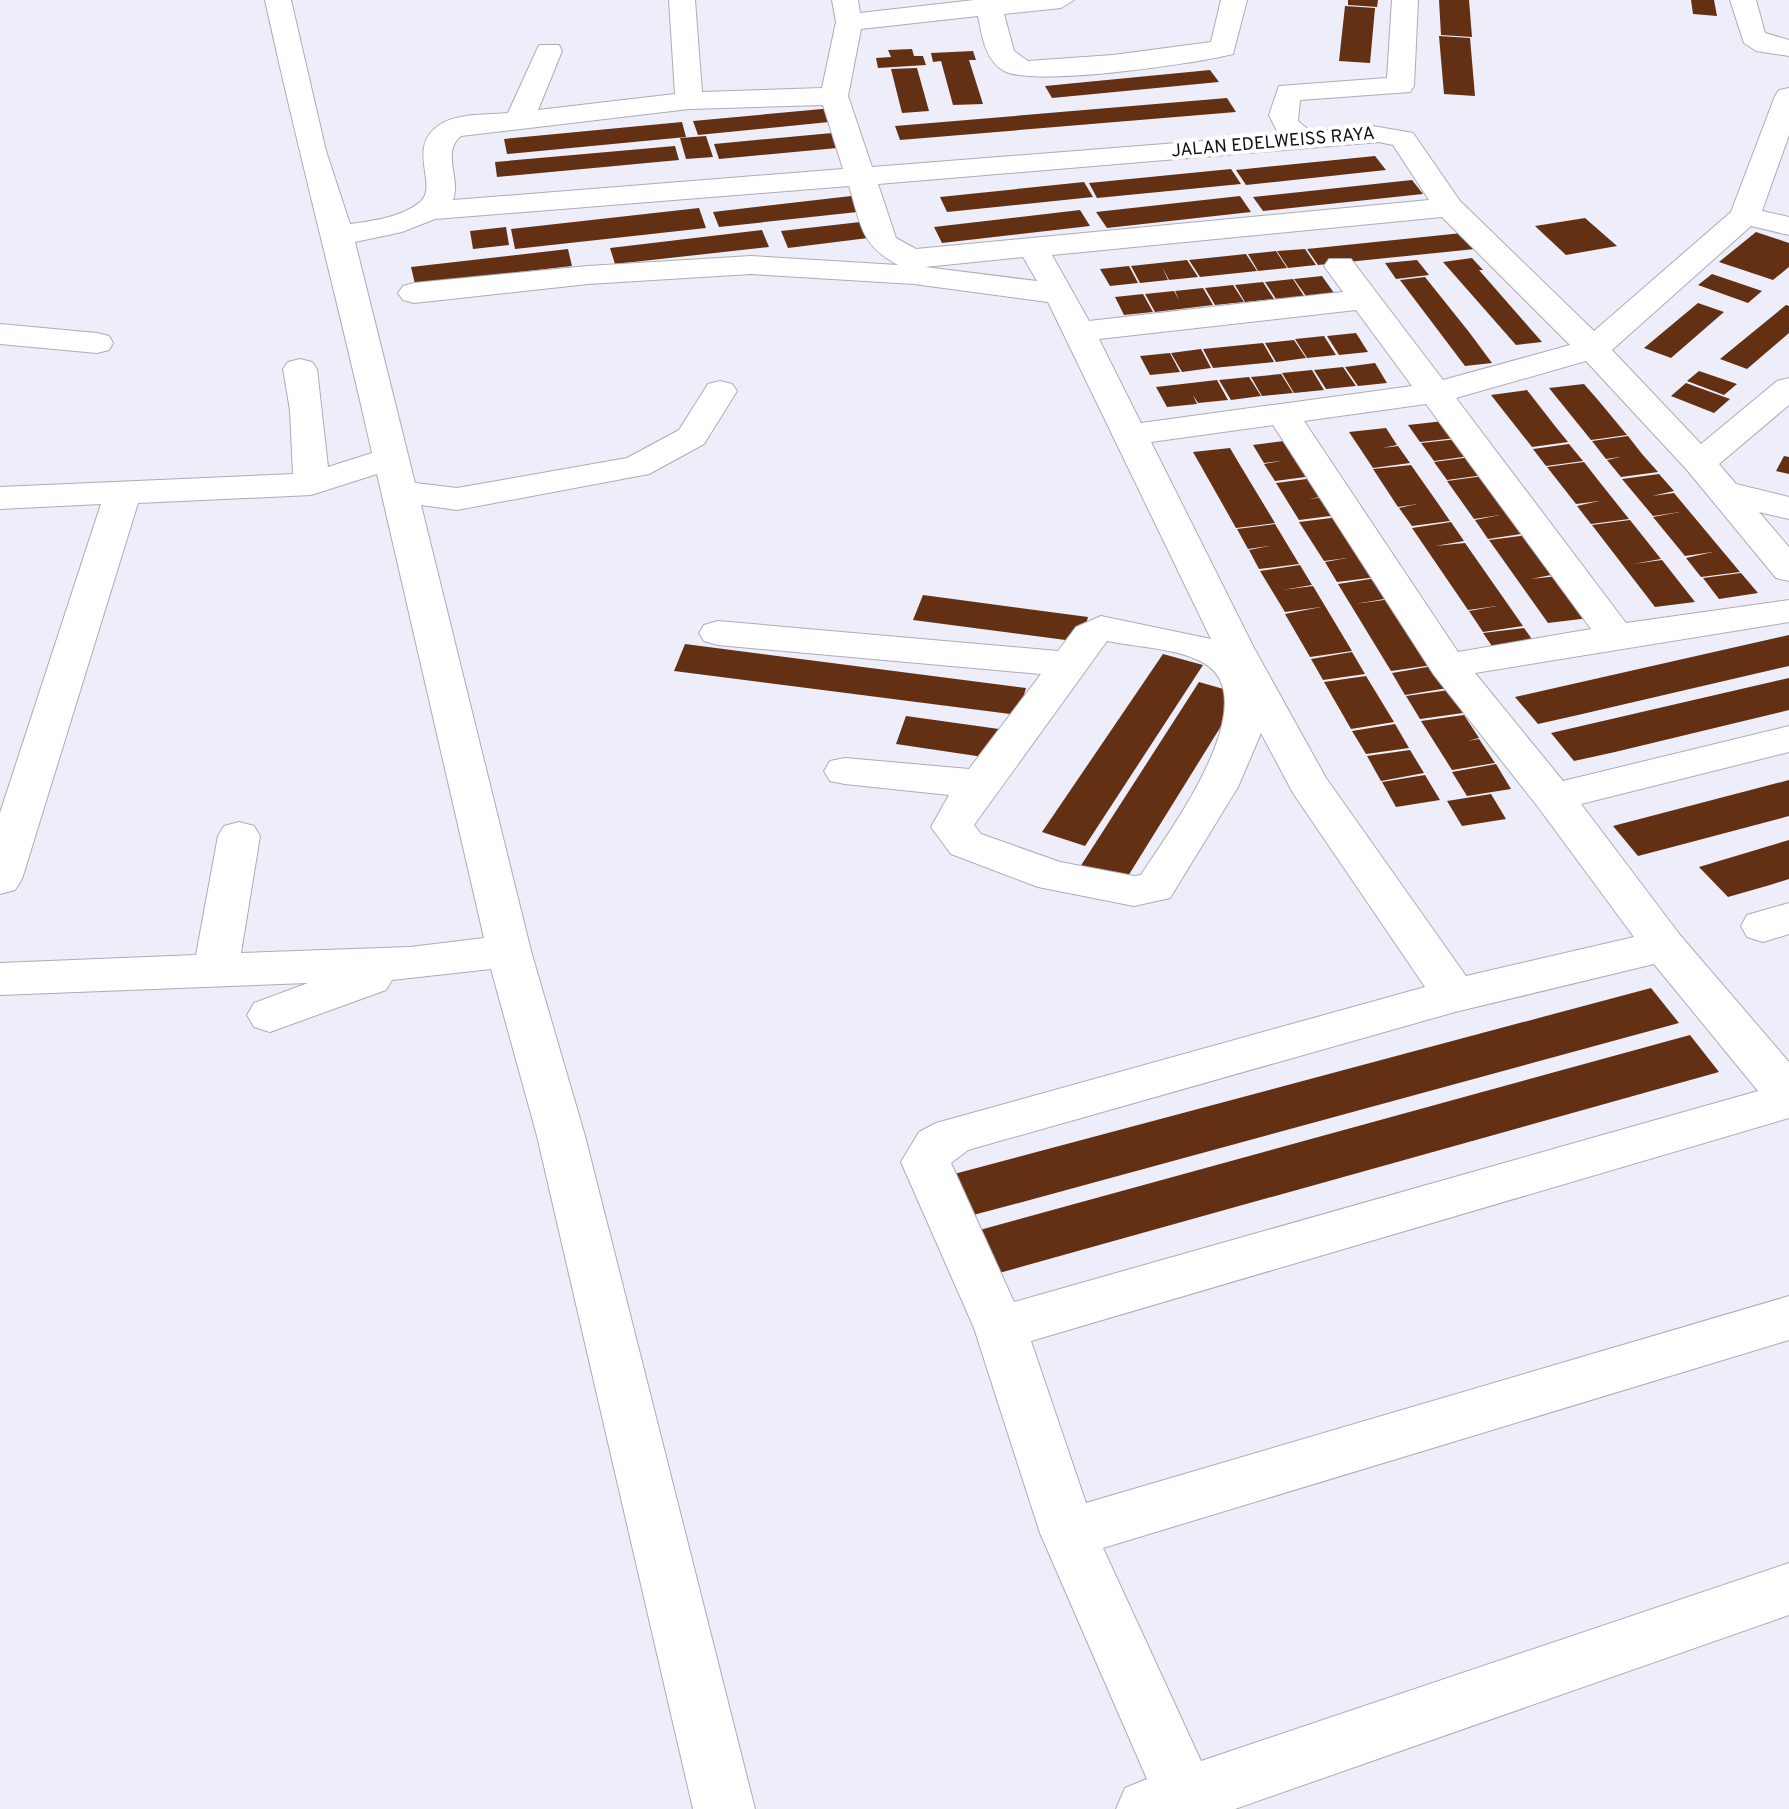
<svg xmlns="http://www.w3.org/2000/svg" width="1789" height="1809" viewBox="0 0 1789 1809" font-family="Overpass,sans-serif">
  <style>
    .building { fill: #643014 }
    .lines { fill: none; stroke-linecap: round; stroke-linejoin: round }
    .minor-casing { stroke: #acacb7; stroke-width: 2 }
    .minor { fill: #fff; fill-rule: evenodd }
    .labels { text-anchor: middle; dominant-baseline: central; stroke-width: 8; stroke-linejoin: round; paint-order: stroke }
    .far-street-label { font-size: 18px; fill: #101013; stroke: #fff }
  </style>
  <rect width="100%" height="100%" fill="#eeeefa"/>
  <g class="building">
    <polygon points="1348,0 1378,0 1377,7 1348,5"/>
    <polygon points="1439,0 1469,0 1472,37 1441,35"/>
    <polygon points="1691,0 1714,0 1717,16 1693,14"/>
    <polygon points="1345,6 1375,8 1370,63 1339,61"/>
    <polygon points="1439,36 1470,38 1475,96 1444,94"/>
    <polygon points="912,49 914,56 923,56 926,65 878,68 876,58 891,57 888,50"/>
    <polygon points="973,51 976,60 969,60 983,104 953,105 941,61 933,62 931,53"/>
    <polygon points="917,68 929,111 902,113 891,69"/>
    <polygon points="1210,70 1219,82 1052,98 1045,86"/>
    <polygon points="1227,98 1236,112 900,140 895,126"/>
    <polygon points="833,108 839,121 698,135 693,121"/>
    <polygon points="682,122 686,137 507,154 504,139"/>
    <polygon points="832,133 837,148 719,159 714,144"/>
    <polygon points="706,136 713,157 686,159 680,138"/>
    <polygon points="675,146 679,160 497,177 495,162"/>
    <polygon points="1375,156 1386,170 1246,185 1236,170"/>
    <polygon points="1231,169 1241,184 1097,198 1089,183"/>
    <polygon points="1412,180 1423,194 1263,211 1253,197"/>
    <polygon points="1084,182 1093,197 947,212 940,197"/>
    <polygon points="860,195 867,211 719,227 713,212"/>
    <polygon points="1240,196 1251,212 1107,228 1096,212"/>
    <polygon points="699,208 706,228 515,249 511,229"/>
    <polygon points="1080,210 1090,226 942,243 934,227"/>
    <polygon points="1585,218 1617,246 1566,255 1535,226"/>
    <polygon points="869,221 876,237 788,248 781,231"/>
    <polygon points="506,227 509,245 473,249 470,231"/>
    <polygon points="762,230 769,247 615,264 610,248"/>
    <polygon points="1472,232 1485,248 1318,265 1307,249"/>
    <polygon points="1756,232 1789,243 1789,267 1773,280 1719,262"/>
    <polygon points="568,249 572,266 415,284 411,267"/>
    <polygon points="1305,249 1316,265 1288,268 1277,251"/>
    <polygon points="1276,251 1287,268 1258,271 1248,254"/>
    <polygon points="1246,254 1257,271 1200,277 1189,260"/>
    <polygon points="1472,258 1483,270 1479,270 1542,342 1516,345 1443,262"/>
    <polygon points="1187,260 1198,277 1169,280 1162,267 1168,280 1140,283 1131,266"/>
    <polygon points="1417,260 1429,275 1396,279 1385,263"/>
    <polygon points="1129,266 1138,283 1110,286 1100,269"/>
    <polygon points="1712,274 1762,291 1748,303 1698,285"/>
    <polygon points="1322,276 1334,293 1306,296 1294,279"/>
    <polygon points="1425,277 1469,332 1492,363 1465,366 1400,280"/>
    <polygon points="1293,279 1304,296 1276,299 1265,282"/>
    <polygon points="1263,282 1274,299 1245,302 1235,285"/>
    <polygon points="1233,285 1244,302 1215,305 1205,288"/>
    <polygon points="1203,288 1213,305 1155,312 1145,294 1174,291 1179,300 1175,291"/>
    <polygon points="1143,294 1153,312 1124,315 1115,297"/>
    <polygon points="1698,303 1724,312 1671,358 1644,348"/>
    <polygon points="1786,305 1789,306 1789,333 1747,369 1720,359"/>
    <polygon points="1356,333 1368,352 1339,355 1327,336"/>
    <polygon points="1324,336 1336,355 1307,358 1295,339"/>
    <polygon points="1294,340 1306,358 1276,362 1265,343"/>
    <polygon points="1263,343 1274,362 1213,368 1203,349"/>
    <polygon points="1201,349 1211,368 1182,372 1171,353"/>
    <polygon points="1170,353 1180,372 1150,375 1140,356"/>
    <polygon points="1375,363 1387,383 1358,386 1345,367"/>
    <polygon points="1343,367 1356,386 1326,389 1314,370"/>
    <polygon points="1312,370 1324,390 1294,393 1282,373"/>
    <polygon points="1699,371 1737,384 1724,395 1687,381"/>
    <polygon points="1281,374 1293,393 1262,396 1251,377"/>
    <polygon points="1249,377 1261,396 1231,400 1219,380"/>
    <polygon points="1217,380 1228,400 1198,403 1193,395 1197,404 1167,407 1156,387"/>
    <polygon points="1686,383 1730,399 1714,413 1671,396"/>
    <polygon points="1584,384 1598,400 1627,435 1591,440 1549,388"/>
    <polygon points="1527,390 1555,426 1568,442 1532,447 1491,395"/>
    <polygon points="1444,421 1456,438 1420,442 1408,425"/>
    <polygon points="1386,428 1397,445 1382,448 1398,446 1410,463 1373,468 1349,432"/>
    <polygon points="1628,436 1642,454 1658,472 1621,477 1607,460 1620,457 1606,459 1592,441"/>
    <polygon points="1458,439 1470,456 1434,461 1421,443"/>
    <polygon points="1291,440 1313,476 1275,481 1264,464 1280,461 1264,463 1253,445"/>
    <polygon points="1569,444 1583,461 1546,466 1533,449"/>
    <polygon points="1230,448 1240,465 1275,523 1236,528 1193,452"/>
    <polygon points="1784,456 1789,457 1789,474 1776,471"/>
    <polygon points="1471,457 1484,475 1447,480 1434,462"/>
    <polygon points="1584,462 1598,480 1629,519 1591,524 1577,506 1599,501 1576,504 1547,467"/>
    <polygon points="1411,465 1437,502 1450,521 1412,526 1399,508 1417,504 1398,507 1373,469"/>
    <polygon points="1659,474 1674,491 1652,496 1674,493 1740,572 1701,577 1686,558 1713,552 1685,556 1653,517 1680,512 1653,516 1622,479"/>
    <polygon points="1484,476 1527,533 1488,539 1475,520 1500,515 1474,519 1447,481"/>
    <polygon points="1314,478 1325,496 1309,499 1326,497 1338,515 1299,520 1276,483"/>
    <polygon points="1339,517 1377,577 1337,582 1325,562 1347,558 1324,561 1299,522"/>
    <polygon points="1630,520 1661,559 1633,564 1662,560 1695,602 1655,607 1592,525"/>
    <polygon points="1451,522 1464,541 1435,546 1465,543 1523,626 1483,632 1469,611 1497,606 1468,610 1412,528"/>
    <polygon points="1275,524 1299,564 1259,569 1249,550 1269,546 1248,549 1237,529"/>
    <polygon points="1528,535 1556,574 1531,579 1558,576 1589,618 1548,623 1489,540"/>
    <polygon points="1300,565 1312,585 1282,590 1313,586 1352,651 1310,657 1285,614 1321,607 1285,612 1260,571"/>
    <polygon points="1741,573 1758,593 1719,599 1703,578"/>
    <polygon points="1377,578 1390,598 1355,604 1391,599 1433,665 1391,671 1338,584"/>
    <polygon points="923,595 1088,617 1081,642 913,620"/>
    <polygon points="1524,628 1539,649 1498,655 1483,633"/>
    <polygon points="1789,635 1789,666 1578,715 1538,724 1515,697"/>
    <polygon points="685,644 1026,688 1018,715 674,671"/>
    <polygon points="1352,652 1365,674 1323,680 1311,659"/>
    <polygon points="1163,654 1203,665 1085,846 1042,832"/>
    <polygon points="1433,666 1448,688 1405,695 1392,673"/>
    <polygon points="1366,676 1394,722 1351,729 1324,682"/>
    <polygon points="1789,678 1789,710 1615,752 1574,761 1551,733"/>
    <polygon points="1199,682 1241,694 1125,881 1080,867"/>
    <polygon points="1449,690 1463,713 1420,719 1406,696"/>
    <polygon points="1464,715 1479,738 1468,741 1479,739 1495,763 1452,770 1421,721"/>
    <polygon points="906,716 999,729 990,758 896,744"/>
    <polygon points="1395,724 1409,748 1366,754 1352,731"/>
    <polygon points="1410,750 1424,773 1381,781 1367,756"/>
    <polygon points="1496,764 1511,789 1467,796 1452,772"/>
    <polygon points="1425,775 1440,800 1396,807 1382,782"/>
    <polygon points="1789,780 1789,816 1680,845 1638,856 1613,826"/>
    <polygon points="1491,794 1506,819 1462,826 1447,801"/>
    <polygon points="1789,840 1789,879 1770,885 1728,897 1699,867"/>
    <polygon points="1651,988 1679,1023 1011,1205 958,1219 939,1178"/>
    <polygon points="1690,1035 1719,1072 985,1277 965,1234"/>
  </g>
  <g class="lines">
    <defs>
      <g id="minor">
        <path d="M265,0H291L326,151L350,224C373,221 402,217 420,202C440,186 404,146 441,124C458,113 489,115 508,113L539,45H559L562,51L538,110L675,94L669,0H695L702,92L822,88L836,22L832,0H858L860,13L974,0H1074L1061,8L1004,14L1014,51L1028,61L1113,55L1211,42L1221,0H1247L1233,54C1193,64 1036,87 1004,71C985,60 982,36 978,16L861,29L848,96L872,167L1279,135L1269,115L1279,86L1387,78L1392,0H1418L1414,86L1410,92L1300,100L1298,121L1311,132L1367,125L1413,133L1460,201L1594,331L1731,212L1775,96L1779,90L1789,88V135L1762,211L1789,217V235L1751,226L1612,350L1701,444L1777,381L1789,378V405L1719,464L1736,484L1789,497V519L1759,512L1789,547V581L1776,578L1687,470L1586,361L1456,398L1626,623L1789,600V622L1475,673L1563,781L1789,726V752L1581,804L1680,935L1789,1062V1118L1031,1341L1086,1503L1789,1296V1340L1103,1548L1201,1761L1789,1563V1615L1235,1809H1116L1125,1788L1147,1779L1040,1533L974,1328L901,1162L919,1132L936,1123L1425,987L1293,793L1261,733L1238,787L1170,898L1134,906L1038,887L951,854L931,827L949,795L845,784L830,781L824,771L830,761L845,758L969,769L1041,674L718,645L704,641L699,633L704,625L718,621L1058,651L1076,627L1101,616L1211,639L1048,302L914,284L751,274L588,284L414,303L403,300L398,293L403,286L414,283L588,266L751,256L898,265C860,245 861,224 849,186L435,219L402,232L355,242L415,483L457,488L627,458L679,430L708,384L720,381L732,384L737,391L704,444L649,474L457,510L421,505L531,951L585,1136L755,1809H693L537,1136L491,969L392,980L386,990L270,1032L254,1027L247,1015L254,1003L308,983L0,995V963L196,955L218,836L224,826L239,822L254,826L260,836L241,953L410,947L484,938L377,474L311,495L138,503L22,879L15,890L0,894V813L101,504L0,509V487L293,474L290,410L283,369L288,362L300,359L312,362L317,369L328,467L372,453C338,301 298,152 265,0ZM823,105L843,169L453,200C461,178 441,152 461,136L689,109ZM1379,142L1393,145L1429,200L916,249L896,238L878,184ZM1442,217L1570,345L1443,380L1351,259H1329L1324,266L1343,292L1089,321L1052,255ZM1023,257L1037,281L925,267ZM1356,310L1412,386L1141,423L1099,339ZM1426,404L1591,629L1458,652L1304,421ZM1273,425L1434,675L1538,807L1634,937L1466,976L1326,778L1254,648L1151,442ZM1107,641C1136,647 1172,648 1198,660C1274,693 1167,834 1141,875L1134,876L1060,862L981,834L974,825ZM1654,964L1758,1091L1014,1302L951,1163L968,1150L1455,1012Z"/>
        <polygon points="1730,0 1756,0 1765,33 1789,40 1789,56 1756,51 1744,43"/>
        <polygon points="0,324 97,333 109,336 113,343 109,350 97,353 0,344"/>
        <polygon points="1789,903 1789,934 1763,942 1747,937 1741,926 1747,915"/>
      </g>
    </defs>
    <use href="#minor" class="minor-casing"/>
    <use href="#minor" class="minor"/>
  </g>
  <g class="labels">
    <g class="far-street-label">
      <text transform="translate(1273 143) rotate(-5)">JALAN EDELWEISS RAYA</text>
    </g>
  </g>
</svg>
